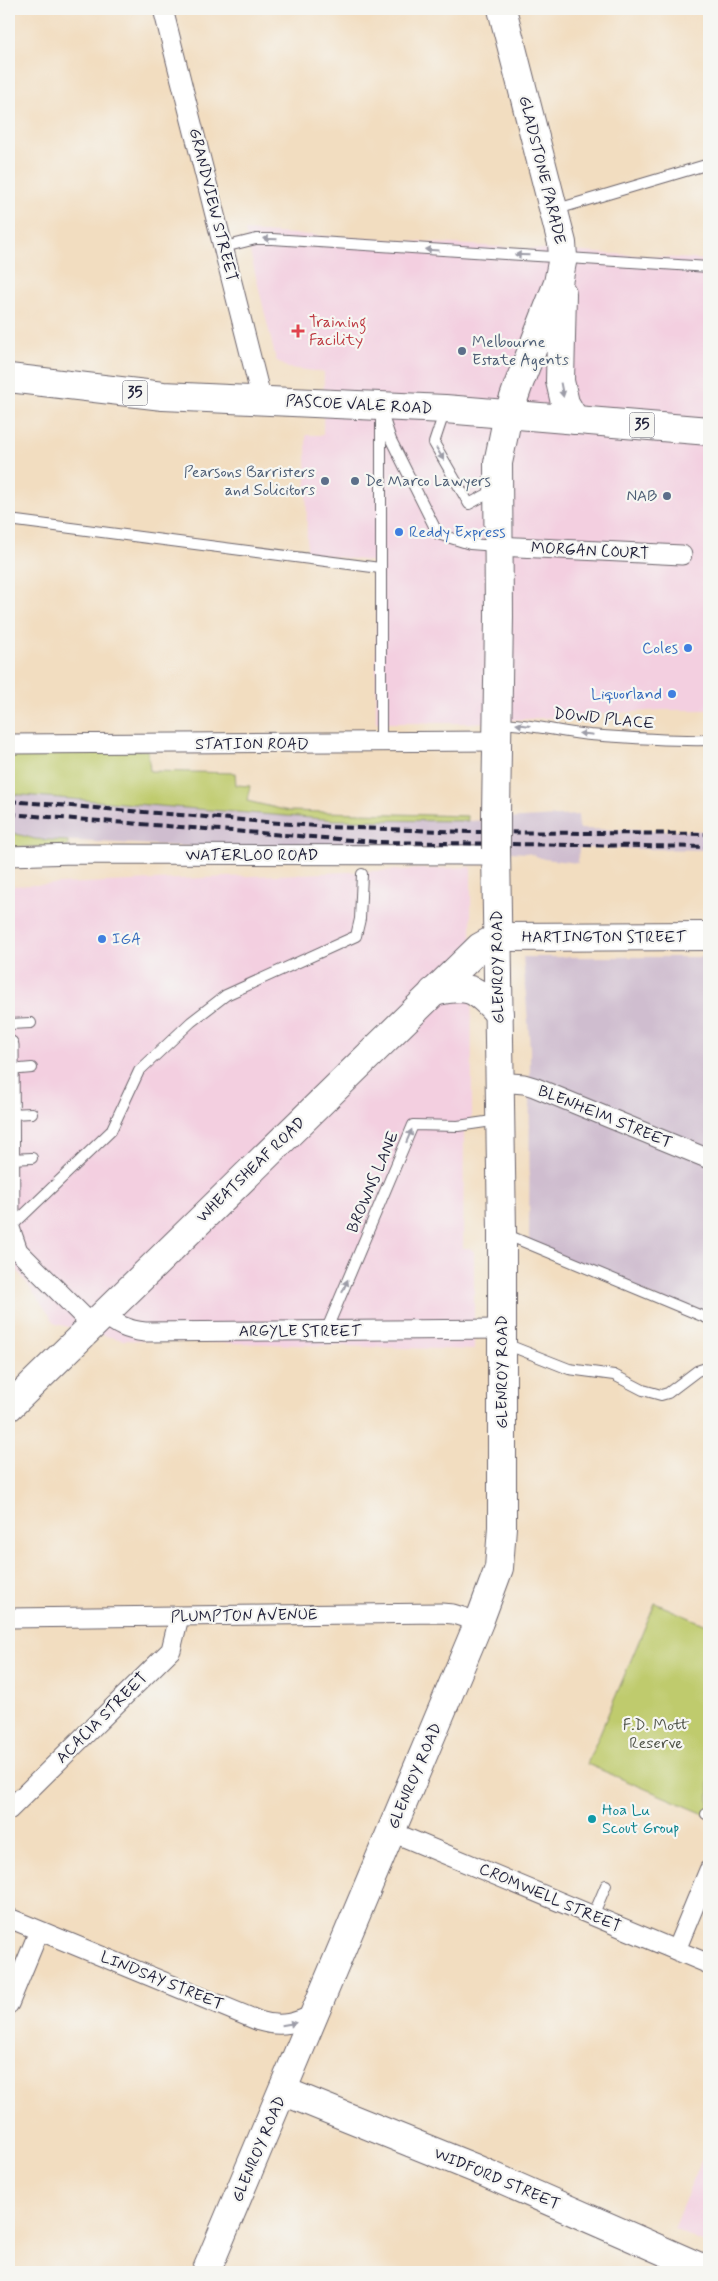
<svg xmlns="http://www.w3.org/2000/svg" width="718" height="2281" viewBox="0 0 718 2281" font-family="Mynerve,sans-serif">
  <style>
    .built { fill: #f3cfe0 }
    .industrial { fill: #cfbdcf }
    .green { fill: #bfcb6d; stroke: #707654 }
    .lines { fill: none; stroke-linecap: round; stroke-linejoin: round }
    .lane-casing { stroke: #6b636a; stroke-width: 12 }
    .street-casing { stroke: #6b636a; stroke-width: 21 }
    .secondary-casing { stroke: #6b636a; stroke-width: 30 }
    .primary-casing { stroke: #6b636a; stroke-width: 30 }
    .lane { stroke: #fff; stroke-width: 10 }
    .street { stroke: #fff; stroke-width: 19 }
    .secondary { stroke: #fff; stroke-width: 28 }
    .primary { stroke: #fff; stroke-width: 28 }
    .rail { stroke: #22223b; stroke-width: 4; stroke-dasharray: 8 4; stroke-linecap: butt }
    .secondary-bridge-casing { stroke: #6b636a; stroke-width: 30; stroke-linecap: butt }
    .secondary-bridge { stroke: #fff; stroke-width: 28 }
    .oneway { fill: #9c9ca7 }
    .health-dot { fill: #e0444e; stroke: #f6f6f2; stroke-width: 2 }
    .service-dot { fill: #5c6f8a; stroke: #f6f6f2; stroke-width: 2 }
    .shop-dot { fill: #3f7fe0; stroke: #f6f6f2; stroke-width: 2 }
    .culture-dot { fill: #0f9aa8; stroke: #f6f6f2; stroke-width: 2 }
    .labels { text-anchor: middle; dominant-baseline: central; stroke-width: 4.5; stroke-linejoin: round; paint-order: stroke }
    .shield { fill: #f6f6f2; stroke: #626272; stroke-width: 1 }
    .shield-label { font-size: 15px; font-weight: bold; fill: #22223b }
    .street-label { font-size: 16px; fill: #22223b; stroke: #f6f6f2 }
    .health-label { font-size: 16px; fill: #be3a42; stroke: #f6f6f2; text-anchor: start }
    .service-label { font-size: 16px; fill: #4e5e75; stroke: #f6f6f2; text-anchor: start }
    .shop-label { font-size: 16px; fill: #366cbe; stroke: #f6f6f2; text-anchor: start }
    .park-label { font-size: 16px; fill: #51554a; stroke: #f6f6f2 }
    .culture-label { font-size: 16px; fill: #0d838f; stroke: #f6f6f2; text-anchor: start }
  </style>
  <rect width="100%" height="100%" fill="#f6f6f2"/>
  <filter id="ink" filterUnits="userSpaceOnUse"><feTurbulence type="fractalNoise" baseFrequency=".02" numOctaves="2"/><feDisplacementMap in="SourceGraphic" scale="10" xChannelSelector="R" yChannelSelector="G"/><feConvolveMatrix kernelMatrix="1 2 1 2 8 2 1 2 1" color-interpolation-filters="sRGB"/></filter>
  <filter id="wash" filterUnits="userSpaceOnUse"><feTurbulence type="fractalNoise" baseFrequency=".0096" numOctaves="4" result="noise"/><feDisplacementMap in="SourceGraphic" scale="20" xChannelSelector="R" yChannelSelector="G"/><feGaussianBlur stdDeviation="1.12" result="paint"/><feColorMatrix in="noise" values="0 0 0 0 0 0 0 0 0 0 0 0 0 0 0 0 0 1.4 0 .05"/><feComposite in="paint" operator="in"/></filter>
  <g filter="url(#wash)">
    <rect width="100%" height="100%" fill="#f2ddc0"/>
    <g class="built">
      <polygon points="245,231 709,260 709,710 662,710 469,723 376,723 376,562 307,553 306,435 323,435 324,372 288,368 276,360"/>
      <polygon points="471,867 472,1116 464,1129 463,1248 470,1248 474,1252 474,1350 123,1340 56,1324 9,1259 9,886"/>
      <polygon points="709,2142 709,2245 673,2229"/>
    </g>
    <g class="industrial">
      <polygon points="9,794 336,820 468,821 578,815 579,829 709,831 709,850 579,848 578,863 544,859 528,853 460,849 240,849 35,839 9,832"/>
      <polygon points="523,957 709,957 709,1319 529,1247 530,1049"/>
    </g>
    <g class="green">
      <polygon points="148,750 150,771 235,773 236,785 250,786 247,801 289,811 467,816 468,821 336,820 9,794 9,751"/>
      <polygon points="9,832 35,839 68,841 68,847 9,847"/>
      <polygon points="655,1603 709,1626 709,1816 587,1764"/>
    </g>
  </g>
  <g filter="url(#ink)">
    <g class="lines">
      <defs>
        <g id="lane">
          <polyline points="554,210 709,164"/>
          <polyline points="224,247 256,239 272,239 709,267"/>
          <polyline points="445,410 434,443 469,504 495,490"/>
          <polyline points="384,419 391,440 438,534 470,544 496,546"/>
          <polyline points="9,520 380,568"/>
          <path d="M499,723C530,724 560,732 590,735C630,738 670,741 709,740"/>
          <polyline points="381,744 381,407"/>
          <polyline points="9,1024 31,1023"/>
          <polyline points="9,1070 32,1068"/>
          <polyline points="10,1114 32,1113"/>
          <polyline points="10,1159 32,1158"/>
          <polyline points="11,1227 111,1131 139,1071 191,1022 226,995 356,936 360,919 362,874"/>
          <polyline points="505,1234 709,1319"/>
          <polyline points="326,1331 413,1125 458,1126 499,1120"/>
          <polyline points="503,1343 569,1369 614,1375 643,1390 661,1395 668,1393 697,1371 706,1368"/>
          <polyline points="706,1814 709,1815"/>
          <polyline points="593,1916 606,1885"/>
        </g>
        <g id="street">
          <polyline points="163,9 262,401"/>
          <polyline points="498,546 682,555"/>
          <polyline points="9,744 496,741"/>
          <polyline points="9,856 74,854 495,855"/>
          <polyline points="9,1045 10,1228 18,1251 92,1325"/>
          <polyline points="500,1082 524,1084 534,1087 709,1159"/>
          <path d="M104,1314C117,1325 127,1330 145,1332L502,1329"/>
          <polyline points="9,1618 441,1613 453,1614 479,1622"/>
          <polyline points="9,1810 171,1650 179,1617"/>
          <polyline points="392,1832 709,1964"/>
          <path d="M9,1918L259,2021C282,2028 296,2023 317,2013"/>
          <polyline points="676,1950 709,1870"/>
          <polyline points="9,2004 39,1931"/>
        </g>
        <g id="secondary">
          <polyline points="562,293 560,381 565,403 575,420"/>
          <polyline points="496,815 499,616 498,463 508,415 518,386 558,283 563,257 562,243 502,9"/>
          <path d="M433,992C468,984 475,987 499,1014"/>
          <polyline points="9,1407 480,947 498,937 709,936"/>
          <polyline points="283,2091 474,2168 709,2271"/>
          <polyline points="206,2272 479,1622 499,1568 502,1527 502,1232 496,849"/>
        </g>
        <polyline id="primary" points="9,378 163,396 445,409 709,431"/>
      </defs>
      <use href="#lane" class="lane-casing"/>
      <use href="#street" class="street-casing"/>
      <use href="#secondary" class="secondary-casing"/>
      <use href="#primary" class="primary-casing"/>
      <use href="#lane" class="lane"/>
      <use href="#street" class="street"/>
      <use href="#secondary" class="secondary"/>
      <use href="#primary" class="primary"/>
      <g class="rail">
        <polyline points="9,801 328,827 469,832 709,834"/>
        <polyline points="9,814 377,842 709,847"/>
      </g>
      <defs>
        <polyline id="secondary-bridge" points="496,849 496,815"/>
      </defs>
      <use href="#secondary-bridge" class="secondary-bridge-casing"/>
      <use href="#secondary-bridge" class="secondary-bridge"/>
    </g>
    <defs><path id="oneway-solid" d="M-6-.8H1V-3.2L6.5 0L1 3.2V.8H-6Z" transform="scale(1.25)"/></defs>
    <g class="oneway">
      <use href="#oneway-solid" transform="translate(270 239) rotate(-178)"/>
      <use href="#oneway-solid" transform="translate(432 250) rotate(-176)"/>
      <use href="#oneway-solid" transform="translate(522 255) rotate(-178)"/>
      <use href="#oneway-solid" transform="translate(562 390) rotate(79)"/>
      <use href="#oneway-solid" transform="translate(440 454) rotate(60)"/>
      <use href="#oneway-solid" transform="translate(523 725) rotate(-173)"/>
      <use href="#oneway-solid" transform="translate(586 734) rotate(-174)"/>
      <use href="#oneway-solid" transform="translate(409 1136) rotate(-67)"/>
      <use href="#oneway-solid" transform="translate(345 1286) rotate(-67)"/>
      <use href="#oneway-solid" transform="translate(289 2024) rotate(-10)"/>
    </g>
  </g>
  <path class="health-dot" d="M295.5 323.5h5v5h5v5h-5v5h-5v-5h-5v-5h5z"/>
  <g class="service-dot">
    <circle cx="462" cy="351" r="5"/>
    <circle cx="325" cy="481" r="5"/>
    <circle cx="355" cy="481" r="5"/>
    <circle cx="667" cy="496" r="5"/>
  </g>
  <g class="shop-dot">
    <circle cx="399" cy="532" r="5"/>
    <circle cx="688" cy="648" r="5"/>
    <circle cx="672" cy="694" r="5"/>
    <circle cx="102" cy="939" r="5"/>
  </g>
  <circle class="culture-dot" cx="592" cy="1819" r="5"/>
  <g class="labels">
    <g class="shield">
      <rect x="122.5" y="380.5" width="25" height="25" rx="4"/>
      <rect x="629.5" y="412.5" width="25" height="25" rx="4"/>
    </g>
    <g class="shield-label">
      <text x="135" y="393">35</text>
      <text x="642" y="425">35</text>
    </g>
    <g class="street-label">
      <text transform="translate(542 170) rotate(76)">GLADSTONE PARADE</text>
      <text transform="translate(213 205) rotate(76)">GRANDVIEW STREET</text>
      <text transform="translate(359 405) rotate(3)">PASCOE VALE ROAD</text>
      <text transform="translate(590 551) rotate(3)">MORGAN COURT</text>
      <text transform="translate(604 719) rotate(6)">DOWD PLACE</text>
      <text x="252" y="744">STATION ROAD</text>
      <text x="252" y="855">WATERLOO ROAD</text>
      <text x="604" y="937">HARTINGTON STREET</text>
      <text transform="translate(498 967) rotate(-91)">GLENROY ROAD</text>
      <text transform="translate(605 1117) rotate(22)">BLENHEIM STREET</text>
      <text transform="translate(251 1170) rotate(-44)">WHEATSHEAF ROAD</text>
      <text transform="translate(373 1182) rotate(-67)">BROWNS LANE</text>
      <text x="300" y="1331">ARGYLE STREET</text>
      <text transform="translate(502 1372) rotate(-90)">GLENROY ROAD</text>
      <text transform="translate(244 1616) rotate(-1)">PLUMPTON AVENUE</text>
      <text transform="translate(102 1718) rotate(-45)">ACACIA STREET</text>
      <text transform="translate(415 1776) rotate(-67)">GLENROY ROAD</text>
      <text transform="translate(550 1898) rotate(23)">CROMWELL STREET</text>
      <text transform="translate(162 1981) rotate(22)">LINDSAY STREET</text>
      <text transform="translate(259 2149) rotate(-67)">GLENROY ROAD</text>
      <text transform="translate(497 2179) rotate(23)">WIDFORD STREET</text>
    </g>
    <g class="health-label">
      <text x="309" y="322">Training<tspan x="309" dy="18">Facility</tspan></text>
    </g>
    <g class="service-label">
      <text x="472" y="342">Melbourne<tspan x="472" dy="18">Estate Agents</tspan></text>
      <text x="315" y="472" text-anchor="end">Pearsons Barristers<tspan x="315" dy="18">and Solicitors</tspan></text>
      <text x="365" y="481">De Marco Lawyers</text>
      <text x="657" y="496" text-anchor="end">NAB</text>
    </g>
    <g class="shop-label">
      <text x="409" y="532">Reddy Express</text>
      <text x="678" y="648" text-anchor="end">Coles</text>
      <text x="662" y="694" text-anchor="end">Liquorland</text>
      <text x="112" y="939">IGA</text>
    </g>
    <g class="park-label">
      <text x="656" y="1725">F.D. Mott<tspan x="656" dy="18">Reserve</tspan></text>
    </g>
    <g class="culture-label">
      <text x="602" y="1810">Hoa Lu<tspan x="602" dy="18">Scout Group</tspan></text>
    </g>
  </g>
  <rect width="718" height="2281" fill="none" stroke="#f6f6f2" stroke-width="30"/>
</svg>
